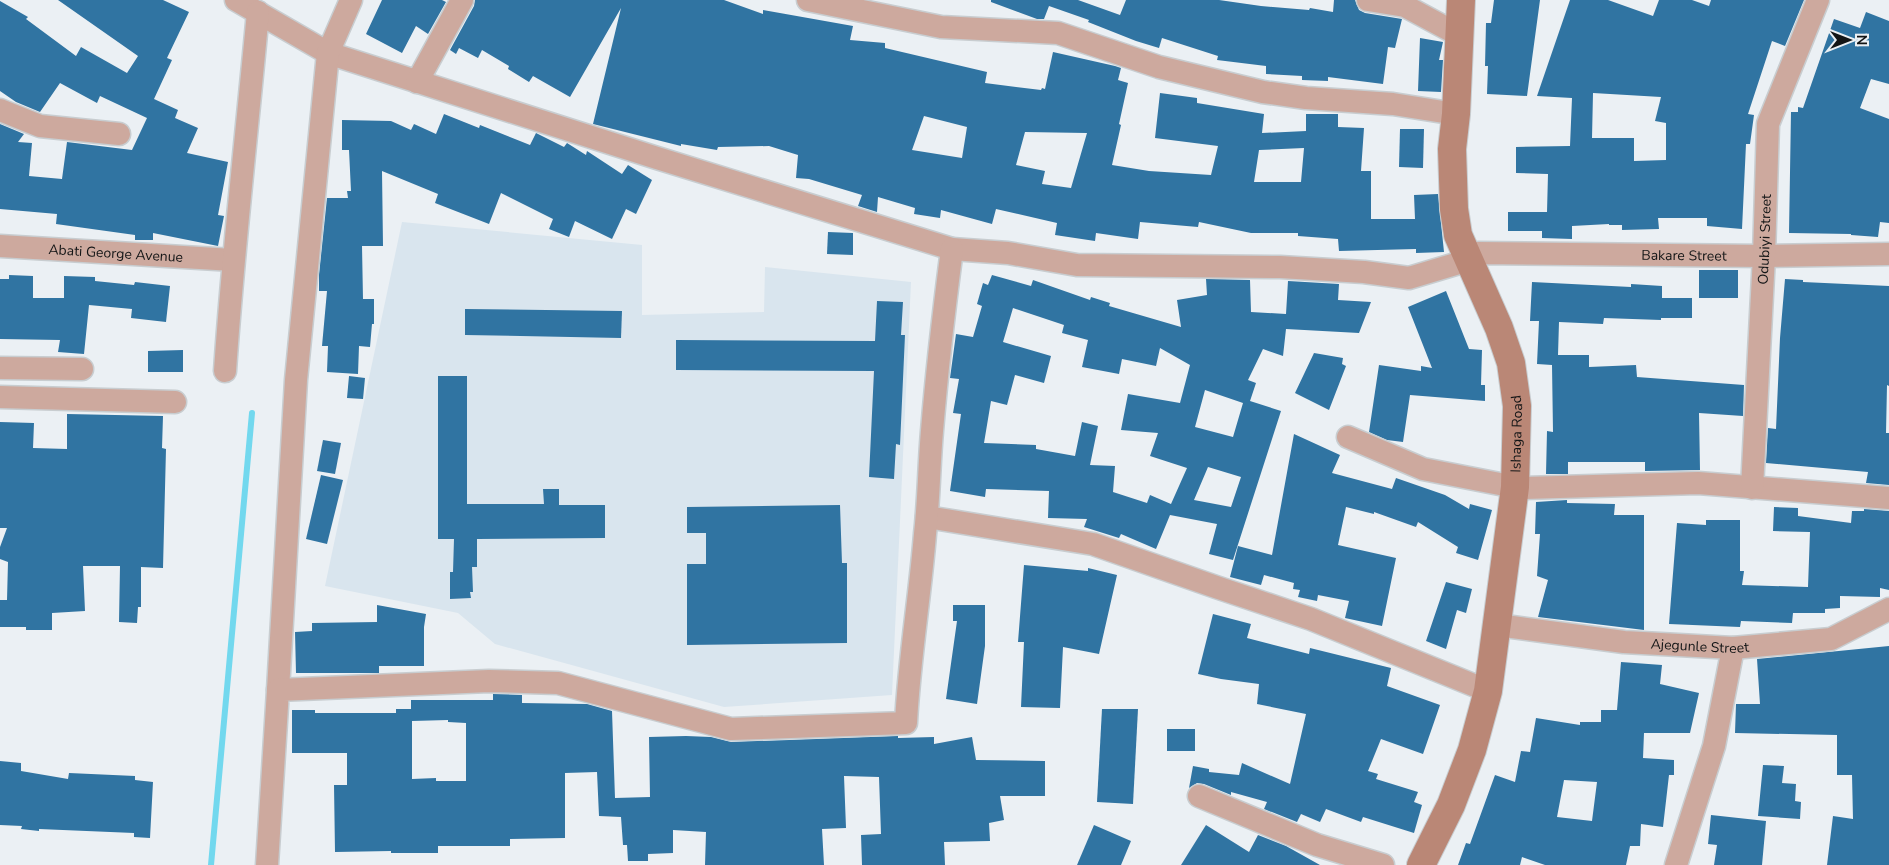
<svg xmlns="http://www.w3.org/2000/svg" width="1889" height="865" viewBox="0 0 1889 865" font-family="'Nunito Sans',sans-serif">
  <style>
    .built { fill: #d9e5ee }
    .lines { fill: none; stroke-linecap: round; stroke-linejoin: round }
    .stream { stroke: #72d8ee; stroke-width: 6 }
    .building { fill: #3074a2; fill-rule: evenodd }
    .minor-casing { stroke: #c8cdd0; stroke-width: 25 }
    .secondary-casing { stroke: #c8cdd0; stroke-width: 30 }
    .minor { stroke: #cda99e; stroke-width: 22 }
    .secondary { stroke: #ba8776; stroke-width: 28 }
    .labels { text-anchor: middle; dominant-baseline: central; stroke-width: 4; stroke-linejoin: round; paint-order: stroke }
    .street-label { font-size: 14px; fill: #131516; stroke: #ebf0f4 }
  </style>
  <rect width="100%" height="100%" fill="#ebf0f4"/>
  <polygon class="built" points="402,222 642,245 642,315 764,312 765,267 911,282 892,695 724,707 495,644 458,613 325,586"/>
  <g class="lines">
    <polyline class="stream" points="211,865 252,413"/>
  </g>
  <g class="building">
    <polygon points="58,0 163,0 189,12 167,58 172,60 154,99 178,110 175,118 198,128 187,153 228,162 218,215 224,216 218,246 153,233 153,240 135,240 135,235 56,224 57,214 0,209 0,124 24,134 18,142 32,143 29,176 62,179 67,142 132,150 147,118 100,96 97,103 60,83 40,112 16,102 0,91 0,1 28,17 26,19 76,56 81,47 127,73 138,56"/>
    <polygon points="382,0 442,0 446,2 428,34 416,26 402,53 366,34"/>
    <path d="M475,0H724L763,14V10L853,26L850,40L885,43V48L987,72L985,83L1041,90L1042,88L1045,89L1053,52L1115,66L1121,68L1118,80L1128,83L1119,124L1121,125L1112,165L1149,171L1211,175L1218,146L1155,138L1160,93L1197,98V103L1264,114L1262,133L1306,131V114H1338V127L1364,128L1361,171H1371V219H1415L1414,195L1438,194L1444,252L1416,253V249L1339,251L1338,239L1298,236V233H1251L1199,222L1198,227L1140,222L1138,239L1096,233L1095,241L1055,235L1057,223L996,209L992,224L941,210L940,218L914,214L915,208L878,197L877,212L858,206L862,195L809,179L796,178L798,155L769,146L718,147L717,150L681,144V146L593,124L621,8L570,97L533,76L529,82L508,69L509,66L482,50L478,58L459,48L456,54L450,50L474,6ZM924,116L967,127L962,158L912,150ZM1025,132L1087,133L1071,188L1042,184L1045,171L1016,165ZM1304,148L1301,182H1254L1259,150Z"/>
    <polygon points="991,0 1078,0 1120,15 1126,0 1219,0 1261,6 1309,10 1310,8 1333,12 1334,0 1355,0 1359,10 1365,13 1402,19 1395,48 1388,47 1383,84 1328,77 1328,81 1302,80 1302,76 1266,74 1266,66 1217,60 1218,56 1162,38 1159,48 1136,41 1088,22 1089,20 1049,6 1044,19 1037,19 991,2"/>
    <polygon points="1494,0 1540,0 1527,96 1487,94 1488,66 1485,66 1486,23 1491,23"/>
    <path d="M1570,0H1608L1653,16L1659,0H1692L1709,6L1711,0H1804L1785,46L1772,41L1748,114L1754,115L1750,144H1746L1742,229L1707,226V218H1658L1659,229L1622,230V225H1609V224L1572,226V239L1542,238V231H1508V212H1547L1548,174L1516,173V147L1570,146L1572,98L1537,96ZM1593,93L1661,97L1655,121L1666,123V160L1634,161V138H1592Z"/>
    <polygon points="1866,12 1889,21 1889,84 1871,79 1860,108 1889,119 1889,223 1880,222 1878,237 1851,235 1851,234 1789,233 1791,112 1798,112 1798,107 1803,108 1834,19 1860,28"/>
    <polygon points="1420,38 1443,42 1439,60 1443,60 1441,92 1418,91"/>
    <polygon points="444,114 479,128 480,125 530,145 536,133 564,147 567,143 586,155 587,151 622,174 628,165 652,180 636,214 626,209 612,239 575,221 569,237 549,229 553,219 501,193 489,224 435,203 438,194 382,171 383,246 362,246 363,299 374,299 374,324 372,324 370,347 359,346 358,374 327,372 328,346 322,346 327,291 319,291 319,275 327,198 348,198 347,191 351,191 349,150 342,150 342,120 391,121 411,130 414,124 436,134"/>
    <polygon points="1400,129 1424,129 1423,168 1399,167"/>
    <polygon points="828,232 853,233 853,255 827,254"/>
    <rect x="1699" y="270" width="39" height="28"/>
    <polygon points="9,275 33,276 33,298 64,298 64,276 95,277 95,281 134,285 135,282 170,286 166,322 131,318 132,309 89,305 84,354 58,352 60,340 0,339 0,279 9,279"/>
    <path d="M992,275L1031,286L1033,280L1090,300L1091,297L1110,303L1109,306L1181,327L1177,300L1207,295L1206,279L1250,280L1251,312L1286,314L1288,281L1339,284L1338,300L1371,302L1359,333L1286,329L1283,356L1263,349L1248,380L1256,383L1250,401L1281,411L1233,560L1209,554L1217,524L1170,515L1156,549L1121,534L1119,538L1084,527L1087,519L1048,518L1049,491L986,489L985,497L950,491L961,414L953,413L959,379L950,378L956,334L973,337L982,306L977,304L983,283L988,285ZM1013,308L1064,325L1062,333L1088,340L1082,367L1119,374L1122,359L1156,366L1160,348L1190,365L1180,403L1128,394L1121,430L1158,433L1150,456L1187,468L1171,504L1150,495L1147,503L1113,492L1115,466L1090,465L1098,426L1082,422L1075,456L1036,449V445L984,443L991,401L1007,405L1015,375L1044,383L1051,356L1003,342ZM1205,390L1243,403L1233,437L1195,427ZM1208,467L1241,477L1231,507L1194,500Z"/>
    <polygon points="1785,279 1803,280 1803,282 1889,286 1889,386 1887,385 1886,433 1889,433 1889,485 1866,483 1868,472 1766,463 1768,428 1776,429 1780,338"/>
    <polygon points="1532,282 1631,287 1631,284 1662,286 1662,298 1692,298 1692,318 1661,318 1661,320 1604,318 1603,324 1559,322 1558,355 1589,355 1589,367 1636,365 1637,377 1744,385 1743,416 1699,413 1700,470 1645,471 1645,462 1568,462 1568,474 1546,474 1547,431 1553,432 1552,365 1537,364 1539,321 1530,321"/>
    <polygon points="1446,291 1469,349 1482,350 1481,385 1485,385 1485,401 1410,395 1403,442 1387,440 1369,432 1379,365 1421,371 1421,366 1432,368 1408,307"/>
    <polygon points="877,301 903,302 901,335 905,335 900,445 896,444 894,479 869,477 874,371 676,370 676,340 875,341"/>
    <polygon points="465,309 622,311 621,338 465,335"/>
    <polygon points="183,350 183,372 148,372 148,351"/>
    <polygon points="1314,353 1343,358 1342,364 1346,366 1329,410 1295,393"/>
    <polygon points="349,376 365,378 363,399 347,398"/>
    <polygon points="438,376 467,376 467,504 544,504 543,489 559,489 559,505 605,505 605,538 477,539 477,567 472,567 473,592 470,592 471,598 450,599 450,572 453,572 454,539 438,539"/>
    <polygon points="67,414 163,416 162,448 166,449 163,568 141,567 141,607 138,607 137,623 119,622 120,566 83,566 85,611 52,613 52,630 26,630 26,627 0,627 0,600 7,600 8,562 0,559 0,547 7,528 0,528 0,422 34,423 33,448 67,449"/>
    <polygon points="1294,434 1340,455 1332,473 1392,489 1396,478 1445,495 1469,509 1470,504 1492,510 1478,560 1456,553 1458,547 1418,522 1416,527 1374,512 1374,514 1346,507 1338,545 1396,558 1382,626 1345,618 1349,601 1318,595 1317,601 1298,597 1300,590 1293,589 1294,583 1264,575 1261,585 1230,577 1238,546 1272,555"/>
    <polygon points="323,440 341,443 335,474 317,471"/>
    <polygon points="321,475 343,480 327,544 306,539"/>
    <polygon points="1567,500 1567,503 1615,504 1614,515 1644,515 1644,630 1538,617 1548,580 1537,576 1540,534 1535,534 1536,502"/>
    <polygon points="840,505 842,563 847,563 847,643 687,645 687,564 706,564 706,533 687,533 687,507"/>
    <polygon points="1774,507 1798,508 1798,516 1851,523 1852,511 1864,511 1864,509 1889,511 1889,590 1880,588 1880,597 1840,596 1840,608 1825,609 1825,613 1793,613 1792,623 1741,621 1740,627 1669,624 1677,523 1706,525 1706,520 1740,520 1740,571 1744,571 1742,585 1808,587 1810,532 1773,531"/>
    <polygon points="1024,565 1088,571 1088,568 1117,575 1099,654 1063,647 1060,708 1021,707 1024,642 1018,642"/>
    <polygon points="1446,582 1472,589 1466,613 1457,610 1446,649 1426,641"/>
    <polygon points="377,605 426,614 424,627 424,666 379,666 379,673 296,673 295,632 312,631 312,623 377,622"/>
    <polygon points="953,605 985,605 985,646 977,704 946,699 957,621 953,621"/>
    <polygon points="1213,614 1251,624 1247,638 1309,654 1310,648 1391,668 1387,686 1440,705 1423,754 1381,739 1368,771 1378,774 1376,779 1418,792 1414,802 1422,805 1414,833 1363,817 1361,822 1326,809 1320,822 1301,814 1297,822 1264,809 1267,802 1231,792 1231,795 1204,784 1197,783 1189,788 1193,766 1209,769 1209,772 1239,775 1242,763 1290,784 1306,714 1257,704 1259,684 1221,679 1198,674"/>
    <polygon points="1889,646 1889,865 1827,865 1833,816 1853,819 1852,775 1837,775 1837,735 1735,733 1736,704 1760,704 1757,659"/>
    <path d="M1621,662L1662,665L1660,684L1699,693L1690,733H1644L1643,758L1674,760V775H1669L1663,827L1641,824L1640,846H1630L1626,865H1545L1522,857L1520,865H1458L1466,843L1470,844L1495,775L1515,782L1521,751L1530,752L1536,718L1580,725V722H1601V710H1617ZM1564,780L1597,782L1592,821L1557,817Z"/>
    <path d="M493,694L522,695V703L587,704L612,711L615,798L650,797L649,737L686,736L711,737L731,742L898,736V738L934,737V744L972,737L976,760L1045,761V796H1000L1004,820L989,823L990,841L944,842L945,865H862L861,835L881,834L879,777L844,776L846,828L822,829L824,865H705L706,832L673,830V853L648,854V861H628L627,845H623L621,817L599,816L597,772L565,773V838L510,839V846H438V853H391V851L335,852L334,785H347V753H292V710H315V713H396V709H411V700H493ZM448,720V722L466,723V781H436V778L412,779V721Z"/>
    <polygon points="1102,709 1138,709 1133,804 1097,802"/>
    <rect x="1167" y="729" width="28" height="22"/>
    <polygon points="0,761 21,763 21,771 68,779 69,773 135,776 135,780 153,782 150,838 134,837 134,833 39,829 39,831 21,829 22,826 0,825"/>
    <polygon points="1763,765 1784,766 1782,783 1796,784 1795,801 1801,802 1800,819 1758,816"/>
    <polygon points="1711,815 1766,821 1762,865 1714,865 1717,845 1708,844"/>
    <polygon points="1094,825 1131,841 1121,865 1077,865"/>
    <polygon points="1206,825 1249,852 1258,835 1286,846 1320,865 1181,865"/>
  </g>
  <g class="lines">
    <defs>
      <g id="minor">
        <path id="s1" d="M236,0L328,53L657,158L952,249L1008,253L1077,265L1280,267L1364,272L1409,278L1469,260L1478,253L1764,256L1889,254"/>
        <polyline points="808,0 941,27 1058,33 1159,67 1263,92 1306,98 1393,104 1456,114"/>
        <polyline points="1368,0 1405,6 1459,35"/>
        <polyline points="417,82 462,0"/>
        <polyline points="0,110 40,126 119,134"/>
        <path id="s2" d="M0,246L233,260"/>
        <polyline points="0,368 82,369"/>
        <path d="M225,371C233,251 247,132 258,12"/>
        <polyline points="0,397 175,402"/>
        <polyline points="1348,437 1423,469 1515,487"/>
        <polyline points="1524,488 1698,483 1889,498"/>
        <path id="s3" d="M1752,488L1764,256L1768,124L1818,0"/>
        <polyline points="927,517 1093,544 1216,587 1311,619 1488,691"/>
        <path id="s4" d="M1505,626L1624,642L1733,648L1831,639L1889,609"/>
        <polyline points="278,690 296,380 328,53 351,0"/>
        <polyline points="1199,796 1317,845 1383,865"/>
        <path d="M267,865L278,690L489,681L558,683L731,729L906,723C909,660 920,597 925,534C929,499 929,465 932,431C937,370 944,310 952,249"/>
        <polyline points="1676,865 1714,746 1733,648"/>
      </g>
      <g id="secondary">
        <path id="s5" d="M1421,865L1451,805L1472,750L1488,691L1515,487L1517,406L1511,363L1499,328L1458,235L1454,209L1452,149L1456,114L1461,0"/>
      </g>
    </defs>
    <use href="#minor" class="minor-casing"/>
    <use href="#secondary" class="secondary-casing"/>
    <use href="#minor" class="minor"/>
    <use href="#secondary" class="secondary"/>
  </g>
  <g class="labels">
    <g class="street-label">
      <text stroke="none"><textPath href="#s3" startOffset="249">Odubiyi Street</textPath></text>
      <text stroke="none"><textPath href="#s2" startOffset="116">Abati George Avenue</textPath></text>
      <text stroke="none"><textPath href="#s1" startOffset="1499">Bakare Street</textPath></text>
      <text stroke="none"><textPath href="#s5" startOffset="446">Ishaga Road</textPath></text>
      <text stroke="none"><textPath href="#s4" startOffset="196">Ajegunle Street</textPath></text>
    </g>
  </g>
  <g transform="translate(1849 40) rotate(90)" stroke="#ebf0f4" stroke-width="4" paint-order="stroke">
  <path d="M0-4L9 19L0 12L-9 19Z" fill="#131516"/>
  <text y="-8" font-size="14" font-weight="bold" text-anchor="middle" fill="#131516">N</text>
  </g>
</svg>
